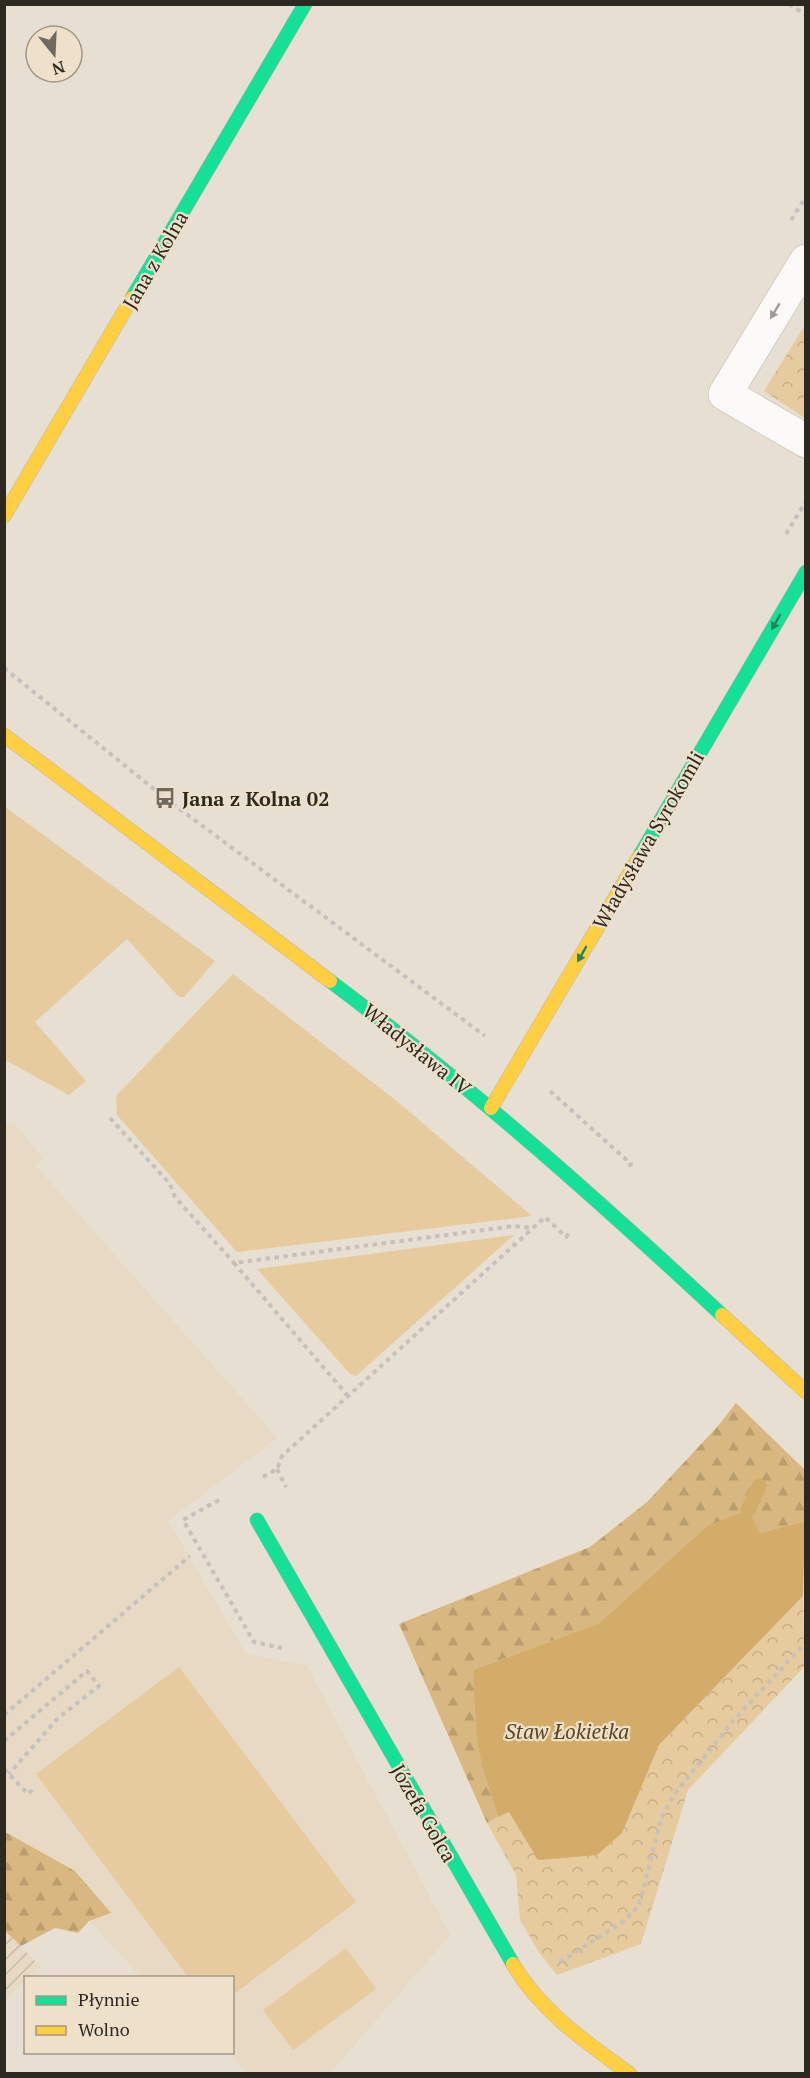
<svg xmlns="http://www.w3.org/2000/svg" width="810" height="2078" viewBox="0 0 810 2078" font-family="'PT Serif',serif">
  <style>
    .built { fill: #e7d9c3 }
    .industrial { fill: url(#industrial-furrows) }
    .grass { fill: #e6cb9e }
    .forest { fill: url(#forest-firs) }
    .park { fill: url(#park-crowns) }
    .water { fill: #d2ac68 }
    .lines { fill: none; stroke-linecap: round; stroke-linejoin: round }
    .stream { stroke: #d2ac68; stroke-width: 15 }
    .street-casing { stroke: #bbb5aa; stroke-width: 34 }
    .fast-casing { stroke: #bbb5aa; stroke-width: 15 }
    .slow-casing { stroke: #bbb5aa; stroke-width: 15 }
    .path { stroke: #c5c1bc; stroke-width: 4; stroke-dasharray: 4.5 4.5; stroke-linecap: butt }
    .street { stroke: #fbfaf8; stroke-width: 33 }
    .fast { stroke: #16e098; stroke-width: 14 }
    .slow { stroke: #ffcf43; stroke-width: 14 }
    .oneway { fill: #9f9c97 }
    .oneway2 { fill: #22845c }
    .labels { text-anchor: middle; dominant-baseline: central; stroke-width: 4.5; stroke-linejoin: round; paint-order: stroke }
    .street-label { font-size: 20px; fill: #2e2920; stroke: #efe0ca }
    .poi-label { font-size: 20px; font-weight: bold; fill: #2e2920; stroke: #efe0ca; text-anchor: start }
    .water-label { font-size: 21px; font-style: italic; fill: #5d4722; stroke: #efe0ca }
  </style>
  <defs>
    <pattern id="industrial-furrows" width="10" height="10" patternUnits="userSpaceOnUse" patternTransform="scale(1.5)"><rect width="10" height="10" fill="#e7d9c3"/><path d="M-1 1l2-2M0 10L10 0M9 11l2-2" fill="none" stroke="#c6baa7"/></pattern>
    <pattern id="forest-firs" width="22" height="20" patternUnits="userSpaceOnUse" patternTransform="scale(1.5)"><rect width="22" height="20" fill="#d8b880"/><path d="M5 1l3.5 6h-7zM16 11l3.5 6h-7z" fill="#ba9e6e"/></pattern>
    <pattern id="park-crowns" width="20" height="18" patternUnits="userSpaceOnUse" patternTransform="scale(1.5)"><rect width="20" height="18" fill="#e6cb9e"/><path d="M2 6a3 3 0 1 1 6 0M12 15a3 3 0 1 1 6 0" fill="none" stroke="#c6ae88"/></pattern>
  </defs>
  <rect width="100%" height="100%" fill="#e7dfd2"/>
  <polygon class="built" points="14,1123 43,1158 35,1165 277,1438 168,1521 246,1654 307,1666 450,1935 330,2073 247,2073 229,2053 232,2052 232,1978 141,1977 56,1885 5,1877 4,1125"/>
  <polygon class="industrial" points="5,1930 41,1967 26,1978 25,1981 5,2000"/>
  <g class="grass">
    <polygon points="4,806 215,961 184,997 179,997 127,939 35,1022 86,1081 69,1095 5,1060"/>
    <polygon points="233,974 398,1102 532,1216 237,1252 117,1115 116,1096"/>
    <polygon points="514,1235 356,1376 350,1374 257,1269"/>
    <polygon points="179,1667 356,1902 233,1995 232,1978 188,1977 36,1774"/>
    <polygon points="346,1948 376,1989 293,2050 263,2010"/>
  </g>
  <g class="forest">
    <polygon points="736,1403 805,1470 805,1521 760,1533 707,1526 599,1623 473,1670 483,1770 498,1817 487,1823 399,1624 590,1547 647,1502 718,1426"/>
    <polygon points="7,1833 75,1871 111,1913 89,1921 78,1933 55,1928 21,1946 5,1931 4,1834"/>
  </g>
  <g class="park">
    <polygon points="805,325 805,418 764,391"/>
    <polygon points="803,1596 805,1666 688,1790 641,1944 557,1975 540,1954 520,1920 516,1875 487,1823 509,1811 622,1832 659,1745"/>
  </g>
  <polygon class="water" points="748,1510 760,1533 805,1521 803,1596 659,1745 622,1833 597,1855 538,1860 509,1812 498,1817 483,1770 477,1739 473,1670 599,1623 707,1526"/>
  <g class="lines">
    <polyline class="stream" points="748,1510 759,1486"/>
    <defs>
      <polyline id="street" points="806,261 725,394 806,441"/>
      <g id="fast">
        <polyline points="132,298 305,4"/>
        <polyline points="639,857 806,572"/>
        <path d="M330,981C468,1084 596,1198 722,1315"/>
        <polyline points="257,1520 513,1964"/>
      </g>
      <g id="slow">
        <polyline points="4,516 132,298"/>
        <polyline points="4,735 330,981"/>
        <polyline points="491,1108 639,857"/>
        <polyline points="722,1315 806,1392"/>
        <path d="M513,1964C539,2010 587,2043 630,2074"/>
      </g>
    </defs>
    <use href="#street" class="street-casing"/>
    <use href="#fast" class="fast-casing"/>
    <use href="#slow" class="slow-casing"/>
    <g class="path">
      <polyline points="789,4 806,15"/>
      <polyline points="791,220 806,197"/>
      <polyline points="786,534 806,501"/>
      <polyline points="4,668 165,798 485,1036"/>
      <polyline points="550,1091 631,1164 626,1169"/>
      <polyline points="110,1118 170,1184 175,1197 234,1263"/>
      <polyline points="348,1396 234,1263 514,1226 533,1228"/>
      <polyline points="277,1469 286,1487"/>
      <polyline points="263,1477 277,1469 282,1456 545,1217 566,1237 569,1233"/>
      <polyline points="219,1500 183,1520 254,1642 282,1648"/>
      <polyline points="4,1715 190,1556"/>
      <polyline points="4,1741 87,1671 99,1686 58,1718 9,1774"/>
      <polyline points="4,1769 28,1794 32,1790"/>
      <polyline points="560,1962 624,1921 639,1906 662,1816 674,1795 733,1721 806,1642"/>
    </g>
    <use href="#street" class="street"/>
    <use href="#fast" class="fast"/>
    <use href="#slow" class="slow"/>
  </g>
  <defs><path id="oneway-solid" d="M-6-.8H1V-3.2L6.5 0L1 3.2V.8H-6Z" transform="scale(1.5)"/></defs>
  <use class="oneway" href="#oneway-solid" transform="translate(775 311) rotate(121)"/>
  <g class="oneway2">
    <use href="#oneway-solid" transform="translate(776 622) rotate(120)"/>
    <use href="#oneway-solid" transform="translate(582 954) rotate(120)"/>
  </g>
  <defs>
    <symbol id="bus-bare" viewBox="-9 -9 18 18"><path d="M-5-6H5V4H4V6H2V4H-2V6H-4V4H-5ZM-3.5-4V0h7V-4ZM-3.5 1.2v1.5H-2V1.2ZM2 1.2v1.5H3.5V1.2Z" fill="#6f695e" stroke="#efe0ca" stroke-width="2.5" paint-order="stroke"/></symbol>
  </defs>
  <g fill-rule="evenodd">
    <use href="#bus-bare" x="150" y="783" width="30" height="30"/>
  </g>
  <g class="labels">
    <g class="street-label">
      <text transform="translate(155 260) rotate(-60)">Jana z Kolna</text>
      <text transform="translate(648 840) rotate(-60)">Władysława Syrokomli</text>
      <text transform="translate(417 1049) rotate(39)">Władysława IV</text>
      <text transform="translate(424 1813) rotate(60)">Józefa Golca</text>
    </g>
    <g class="poi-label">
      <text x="182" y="798">Jana z Kolna 02</text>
    </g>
    <g class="water-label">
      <text x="567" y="1731">Staw Łokietka</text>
    </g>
  </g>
  <rect width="810" height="2078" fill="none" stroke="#2e2920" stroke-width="12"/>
  <rect x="24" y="1976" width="210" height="78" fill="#efe0ca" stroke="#a29786" stroke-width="1.5"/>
  <rect x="36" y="1996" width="30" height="9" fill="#16e098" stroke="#a29786" stroke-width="1.5"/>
  <text x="78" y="2006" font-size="18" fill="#2e2920">Płynnie</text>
  <rect x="36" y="2026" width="30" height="9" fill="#ffcf43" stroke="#a29786" stroke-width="1.5"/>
  <text x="78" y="2036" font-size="18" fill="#2e2920">Wolno</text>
  <g transform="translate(54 54) rotate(162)"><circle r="28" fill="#efe0ca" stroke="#a29786" stroke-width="1.5"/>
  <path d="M0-4.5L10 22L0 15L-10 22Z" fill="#6f695e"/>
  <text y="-9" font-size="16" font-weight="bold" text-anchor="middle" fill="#2e2920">N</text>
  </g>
</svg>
